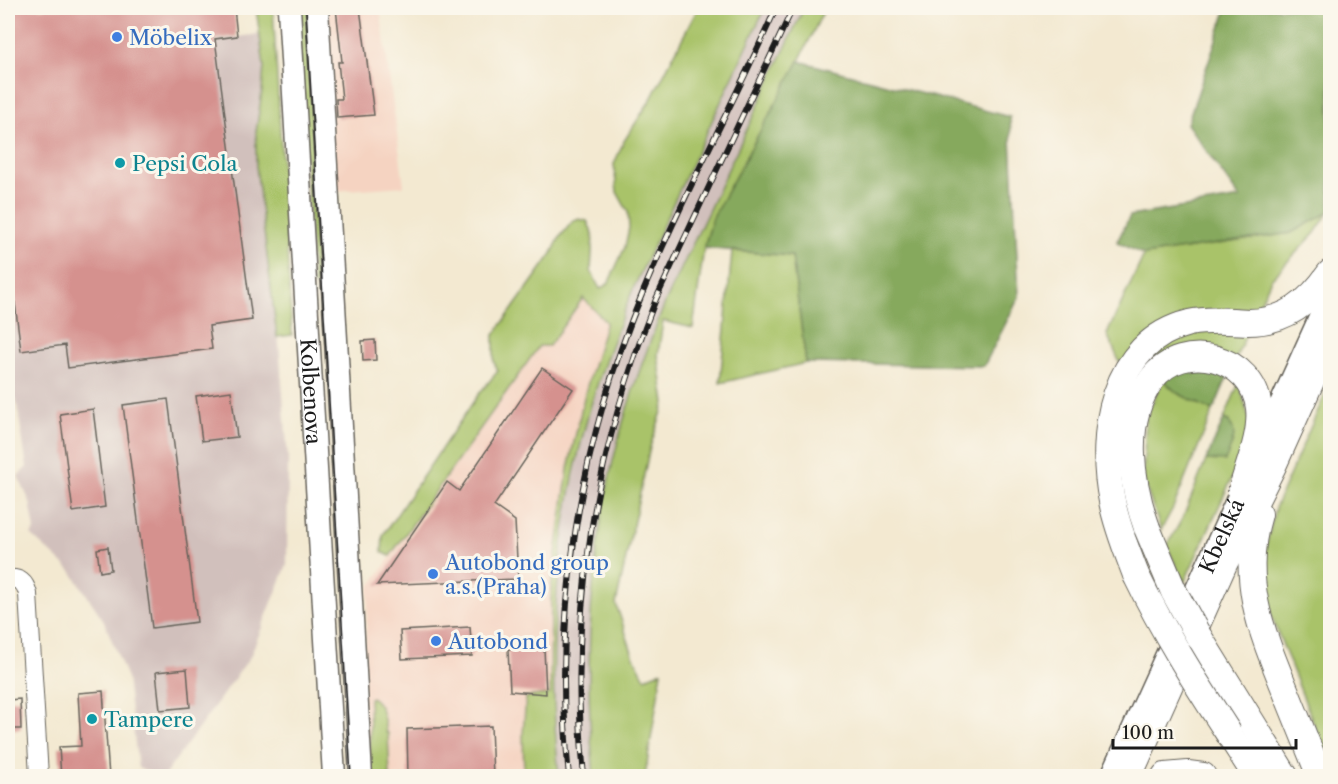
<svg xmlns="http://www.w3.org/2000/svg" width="1338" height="784" viewBox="0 0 1338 784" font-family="'Libre Caslon Text',serif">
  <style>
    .built { fill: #f5d3c1 }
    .industrial { fill: #d1c0bc }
    .green { fill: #a9c369; stroke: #627042; stroke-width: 1.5 }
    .forest { fill: #86a95d; stroke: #51623c; stroke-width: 1.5 }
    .building { fill: #d5918e }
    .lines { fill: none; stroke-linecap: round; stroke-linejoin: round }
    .minor-casing { stroke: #67645b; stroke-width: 20 }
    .major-casing { stroke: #67645b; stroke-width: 25 }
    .highway-casing { stroke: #67645b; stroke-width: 28 }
    .minor { stroke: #fff; stroke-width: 18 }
    .major { stroke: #fff; stroke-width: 22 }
    .highway { stroke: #fff; stroke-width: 26 }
    .tram { stroke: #1c1c1c; stroke-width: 1.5 }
    .rail-casing { stroke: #1c1c1c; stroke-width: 6 }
    .rail { stroke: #fbf7ec; stroke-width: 4; stroke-dasharray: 11; stroke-linecap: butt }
    .highway-bridge-casing { stroke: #67645b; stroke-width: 28; stroke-linecap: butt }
    .highway-bridge { stroke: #fff; stroke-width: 26 }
    .shop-dot { fill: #3f7fe0; stroke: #fbf7ec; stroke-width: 2 }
    .culture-dot { fill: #0f9aa8; stroke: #fbf7ec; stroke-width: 2 }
    .labels { text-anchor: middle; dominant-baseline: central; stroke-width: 6; stroke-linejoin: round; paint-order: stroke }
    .shop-label { font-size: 21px; fill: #366cbe; stroke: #fbf7ec; text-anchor: start }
    .culture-label { font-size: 21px; fill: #0d838f; stroke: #fbf7ec; text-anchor: start }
    .street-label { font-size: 21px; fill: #1c1c1c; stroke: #fbf7ec }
  </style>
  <rect width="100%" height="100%" fill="#fbf7ec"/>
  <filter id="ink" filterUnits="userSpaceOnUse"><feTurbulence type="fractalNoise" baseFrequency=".0167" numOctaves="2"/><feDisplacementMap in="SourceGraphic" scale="12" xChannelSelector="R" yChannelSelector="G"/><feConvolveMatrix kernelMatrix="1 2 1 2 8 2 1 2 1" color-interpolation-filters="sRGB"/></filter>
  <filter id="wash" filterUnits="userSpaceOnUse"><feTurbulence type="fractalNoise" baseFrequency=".008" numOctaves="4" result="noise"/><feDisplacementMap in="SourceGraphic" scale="24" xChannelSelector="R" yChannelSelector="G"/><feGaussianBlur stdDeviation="1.35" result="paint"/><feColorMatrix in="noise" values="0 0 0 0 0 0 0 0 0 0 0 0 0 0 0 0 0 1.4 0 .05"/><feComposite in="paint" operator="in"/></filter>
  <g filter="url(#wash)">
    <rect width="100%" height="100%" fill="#f3e9d1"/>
    <g class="built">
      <polygon points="324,8 380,8 404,186 333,191"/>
      <polygon points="583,298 606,322 585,393 568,469 551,589 550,694 543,695 523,734 524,776 367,776 362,680 369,588 539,346 549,345"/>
    </g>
    <g class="industrial">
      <polygon points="765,8 804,8 665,303 650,341 619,436 602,518 591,612 589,703 594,776 559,776 554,704 555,610 567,512 585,427 617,329 633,289"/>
      <polygon points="260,34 264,66 262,91 256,132 256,166 279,344 288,459 287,565 250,657 164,776 161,776 138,768 127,678 104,621 71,571 31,535 35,530 30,502 18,476 27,467 16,398 10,397 8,394 8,66"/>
    </g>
    <g class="green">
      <polygon points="256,8 273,8 292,335 277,337 256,166 256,132 262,91 264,66"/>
      <polygon points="297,8 310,8 328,285 313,286"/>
      <path d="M698,8H765L633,289C615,334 597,380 585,427C555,540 547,661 559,776H524L523,734L526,697L550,694L551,589L568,469L585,393L606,322L583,298L549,346H539L390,556L382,552L383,535L478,395L498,371L494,362V335L551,255L560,237L572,222L579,219L587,221L593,234L591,271L600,289L608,284L625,247L629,228L628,212L617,192L614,164L624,141L651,99Z"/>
      <path d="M804,8H825L799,61L713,217L704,248L693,328L663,321L658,355L665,403L650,447L616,604L633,655L645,678L662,671L645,776H594C583,664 590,546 619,437C631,391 648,347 665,303Z"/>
      <polygon points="1329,212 1315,233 1271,279 1229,373 1163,380 1177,393 1213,411 1173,508 1161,530 1143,479 1146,416 1163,380 1119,361 1107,334 1144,255 1291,233"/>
      <polygon points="732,251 792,256 806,363 720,383"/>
      <polygon points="1239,383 1250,422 1242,456 1184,583 1167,546 1184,515 1206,460 1225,460 1229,421 1224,419"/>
      <polygon points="1330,383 1330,477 1328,554 1330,577 1330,765 1269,610 1264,555 1275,508"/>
      <path d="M371,697C383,703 384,720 386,733H388L390,776H371L369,699Z"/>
    </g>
    <g class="forest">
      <polygon points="1227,8 1330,8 1330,209 1329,212 1291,233 1144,255 1117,242 1130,216 1240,198 1187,124"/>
      <polygon points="799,61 1010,117 1019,297 984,366 806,363 792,256 704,248 713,217"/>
      <polygon points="1182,367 1229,373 1213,411 1177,393 1163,380"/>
      <path d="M1224,419C1242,429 1231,446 1225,461L1206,460Z"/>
    </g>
    <g id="blocks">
      <g class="building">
        <polygon points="8,8 234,8 237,36 215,39 252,320 209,326 212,349 68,368 65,345 21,351 8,247"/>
        <polygon points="336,8 360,8 374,115 337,118 336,99 342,99 338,62 342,62"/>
        <polygon points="375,340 376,360 363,361 362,341"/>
        <polygon points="542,368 573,389 494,506 515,521 518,579 377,585 447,482 459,491"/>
        <polygon points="231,391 237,437 202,441 196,396"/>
        <polygon points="168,399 197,622 152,628 123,405"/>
        <polygon points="93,409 105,507 73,512 60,414"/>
        <polygon points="108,547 111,570 100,572 97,549"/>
        <polygon points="470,627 472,656 402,659 400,631"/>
        <polygon points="544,648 546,694 510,691 508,649"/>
        <polygon points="187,669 190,707 160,710 156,672"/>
        <polygon points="103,691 109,777 61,777 59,747 81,746 78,693"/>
        <polygon points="20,699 21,729 8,729 8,700"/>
        <polygon points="491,726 493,777 408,777 407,729"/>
      </g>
    </g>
  </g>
  <g filter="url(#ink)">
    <use href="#blocks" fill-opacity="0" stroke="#67645b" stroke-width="1.5"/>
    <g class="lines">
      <defs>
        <path id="minor" d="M8,579C20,578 25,582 28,594L39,776"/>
        <g id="major">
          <path id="s1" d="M289,8L334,776"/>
          <polyline points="317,8 361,776"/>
          <path id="s2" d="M1112,776L1330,296"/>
        </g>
        <g id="highway">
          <path d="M1259,514C1240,578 1260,628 1284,687C1296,717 1308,747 1320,776"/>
          <path d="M1147,528C1131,483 1121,421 1152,379C1183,338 1253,356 1259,408C1262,435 1248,466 1241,492"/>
          <path d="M1136,575C1127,551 1117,527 1112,501C1098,435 1112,342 1189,323C1209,319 1229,321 1248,322C1286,322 1310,302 1330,273"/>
          <polyline points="1199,637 1285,776"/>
          <polyline points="1229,734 1256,776"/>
          <polyline points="1129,776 1224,564 1273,466 1330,339"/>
          <polyline points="1165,776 1188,774 1203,776"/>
        </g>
      </defs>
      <use href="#minor" class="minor-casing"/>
      <use href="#major" class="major-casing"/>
      <use href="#highway" class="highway-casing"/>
      <use href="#minor" class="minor"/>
      <use href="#major" class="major"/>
      <use href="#highway" class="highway"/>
      <polyline class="tram" points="306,8 351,776"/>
      <defs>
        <g id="rail">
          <path d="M569,776C552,612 579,444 643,292C683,195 734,103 776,8"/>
          <path d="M584,776C568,610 594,454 656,299L793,8"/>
        </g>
      </defs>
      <use href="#rail" class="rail-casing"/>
      <use href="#rail" class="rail"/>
      <defs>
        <g id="highway-bridge">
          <polyline points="1147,528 1174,592 1199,637"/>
          <path d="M1136,575C1163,631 1195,682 1229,734"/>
        </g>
      </defs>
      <use href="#highway-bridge" class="highway-bridge-casing"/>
      <use href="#highway-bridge" class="highway-bridge"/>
    </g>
  </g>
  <g class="shop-dot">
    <circle cx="117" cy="37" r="6"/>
    <circle cx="433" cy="574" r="6"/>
    <circle cx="436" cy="641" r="6"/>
  </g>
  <g class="culture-dot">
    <circle cx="120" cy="163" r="6"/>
    <circle cx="92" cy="719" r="6"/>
  </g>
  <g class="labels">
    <g class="shop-label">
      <text x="129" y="37">Möbelix</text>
      <text x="445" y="562">Autobond group<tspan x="445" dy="24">a.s.(Praha)</tspan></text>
      <text x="448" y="641">Autobond</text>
    </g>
    <g class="culture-label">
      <text x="132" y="163">Pepsi Cola</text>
      <text x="104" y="719">Tampere</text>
    </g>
    <g class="street-label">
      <text stroke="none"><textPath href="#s1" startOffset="384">Kolbenova</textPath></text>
      <text stroke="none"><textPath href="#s2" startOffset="264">Kbelská</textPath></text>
    </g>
  </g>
  <rect width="1338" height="784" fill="none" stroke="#fbf7ec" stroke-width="30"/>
  <path d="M1113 739v9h183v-9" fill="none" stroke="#1c1c1c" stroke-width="3"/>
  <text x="1122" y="739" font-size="18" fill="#1c1c1c" stroke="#fbf7ec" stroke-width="4.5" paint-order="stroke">100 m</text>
</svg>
